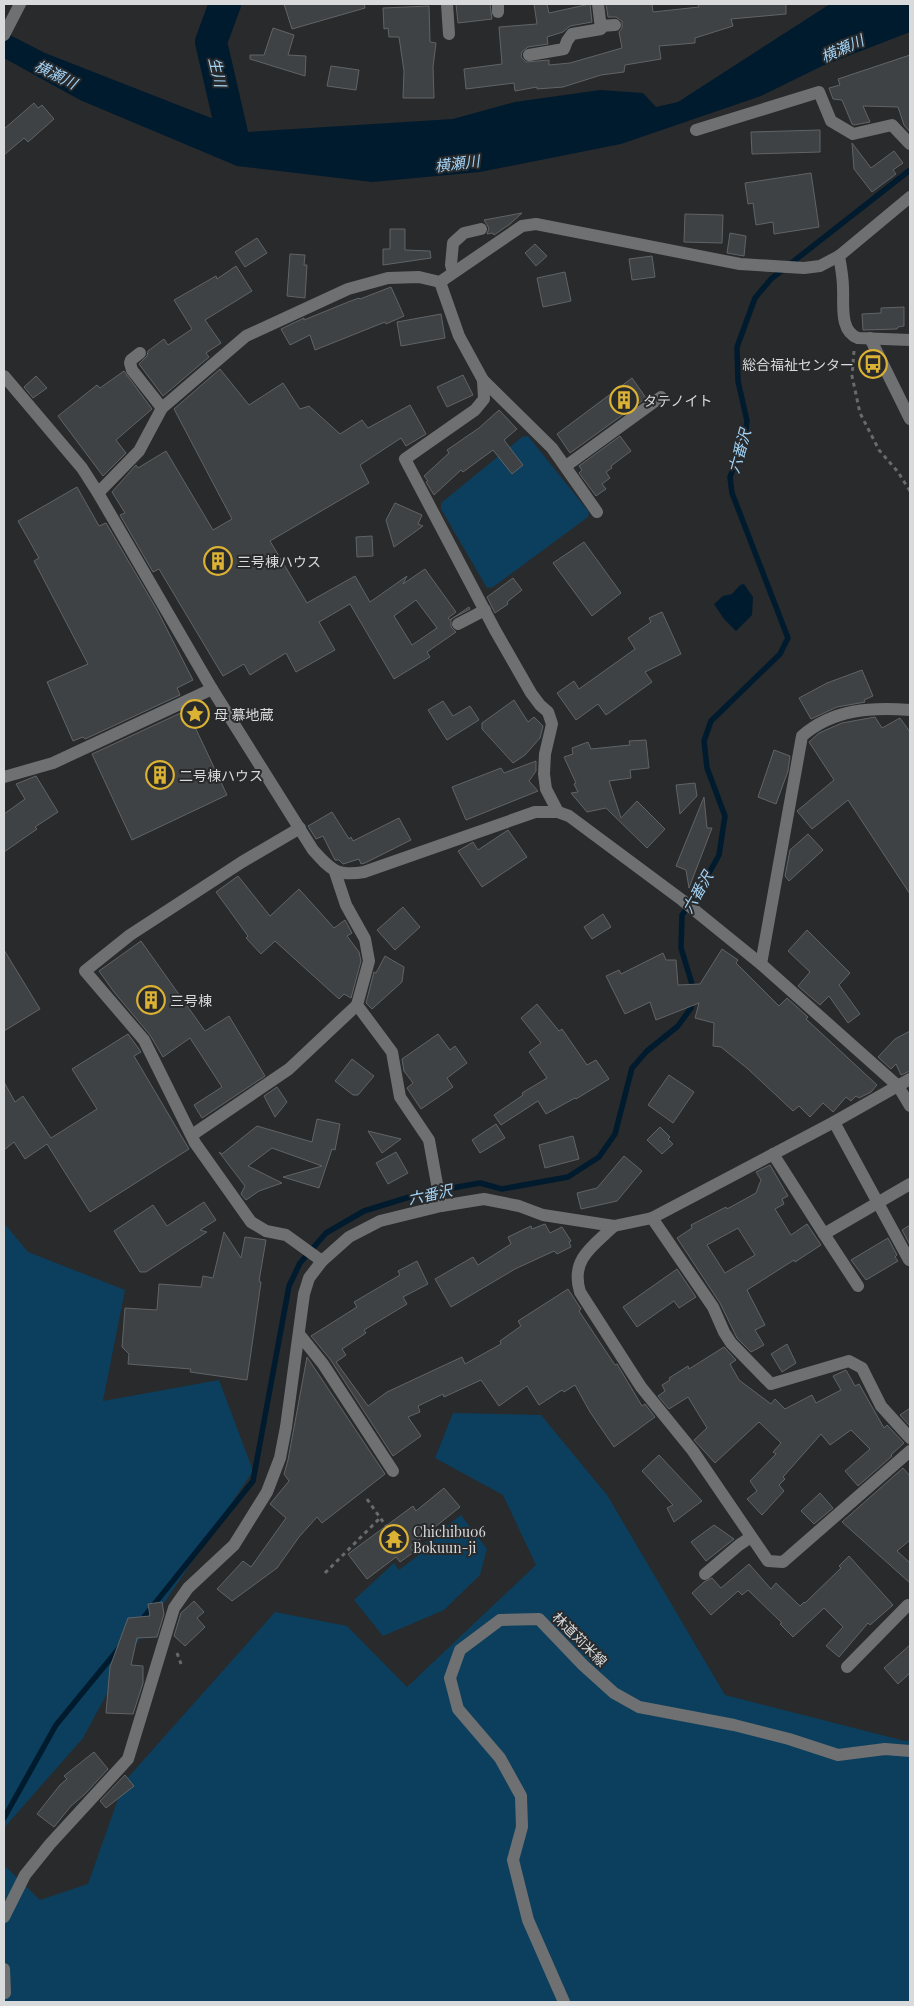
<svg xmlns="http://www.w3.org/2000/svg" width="914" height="2006" viewBox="0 0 914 2006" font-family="'Playfair Display','Noto Sans JP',serif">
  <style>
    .green { fill: #0c3f5d }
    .water { fill: #001b2e }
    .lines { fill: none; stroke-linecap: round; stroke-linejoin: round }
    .stream { stroke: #001b2e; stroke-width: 5.5 }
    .river { stroke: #001b2e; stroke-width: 32 }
    .building { fill: #3f4244; stroke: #616466; fill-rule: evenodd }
    .path { stroke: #686a6c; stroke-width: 3; stroke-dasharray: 4 4; stroke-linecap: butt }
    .minor { stroke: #6f7071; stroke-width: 12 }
    .labels { text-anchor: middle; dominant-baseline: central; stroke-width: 4; stroke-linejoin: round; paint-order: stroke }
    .poi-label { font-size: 14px; fill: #d8dadb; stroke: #282a2c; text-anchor: start }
    .street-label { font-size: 14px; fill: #d8dadb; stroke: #282a2c }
    .water-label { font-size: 15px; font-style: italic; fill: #a2d3f6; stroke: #282a2c }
  </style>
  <rect width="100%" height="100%" fill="#282a2c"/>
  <g class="green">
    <polygon points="528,436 589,512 588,517 493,587 487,588 441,509 441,503 522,437"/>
    <polygon points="4,1223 28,1252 125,1290 103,1401 219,1380 253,1471 123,1664 83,1738 4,1828"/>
    <polygon points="453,1413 541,1415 607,1495 725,1695 905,1741 910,1740 910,2002 4,2002 4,1865 40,1900 88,1884 124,1782 275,1612 347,1626 407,1687 536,1565 503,1495 435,1458"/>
    <polygon points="461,1515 487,1549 480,1575 444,1610 383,1636 354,1600 394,1563 399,1570 420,1554 417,1549"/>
  </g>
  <g class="water">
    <polygon points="830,4 910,4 910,32 822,66 761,96 621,144 480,172 372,182 237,166 80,100 4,58 4,32 45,53 247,132 453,119 515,102 600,90 643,93 656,107 678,102"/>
    <polygon points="744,584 753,597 752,615 736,631 724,619 714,604 723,596 732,594 740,585"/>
  </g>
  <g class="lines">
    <g class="stream">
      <polyline points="692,991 692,984 681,948 682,915 699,891 719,855 725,816 707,768 704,741 711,721 780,654 788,638 732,493 730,477 745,439 747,421 738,381 737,347 755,298 771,279 910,170"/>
      <polyline points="140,1622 253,1481 289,1286 300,1263 326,1233 364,1211 419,1194 480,1183 502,1189 568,1177 599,1157 615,1134 632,1068 647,1051 678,1026 691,1008 691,1000"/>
      <polyline points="4,1818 56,1725 120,1647"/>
    </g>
    <polyline class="river" points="225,4 211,42 234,142"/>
  </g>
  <g class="building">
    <polygon points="284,4 364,4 365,8 292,29"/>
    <polygon points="456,4 490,4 492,19 458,23"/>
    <polygon points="534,4 547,4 549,13 590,4 592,22 570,26 563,32 547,37 548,44 528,47 522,52 521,57 526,62 549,60 549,65 570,63 622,48 619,32 622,28 622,21 616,17 608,17 606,4 652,4 653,12 699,7 698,4 786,4 786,14 731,19 733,26 695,38 695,43 659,46 661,59 625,65 624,72 601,75 563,87 537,89 537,87 515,91 514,83 466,89 464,69 502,64 499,27 537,24"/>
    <polygon points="429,6 430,42 436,43 433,67 434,98 403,98 404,71 399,37 389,37 388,28 384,29 383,8"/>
    <polygon points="273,28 294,35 288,55 306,56 305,76 250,59 250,55 264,55"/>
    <polygon points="910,55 910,132 904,125 898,107 863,106 870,122 854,125 852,124 842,100 833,99 829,88 840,85 838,79"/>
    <polygon points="331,66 359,70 356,90 327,86"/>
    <polygon points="34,103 38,108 42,105 54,119 28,142 24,138 4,155 4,129"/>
    <polygon points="820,130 820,152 752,154 751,132"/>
    <polygon points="852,143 871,168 894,151 903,163 893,170 896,174 872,192 854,169"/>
    <polygon points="811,173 819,227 774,234 773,222 756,225 753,203 748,204 745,183"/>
    <polygon points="522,213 510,224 494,235 493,233 487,234 489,228 484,220"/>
    <polygon points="685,214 723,215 722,243 684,242"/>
    <polygon points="390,229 405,229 405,250 430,251 431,258 383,265 383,249 390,249"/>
    <polygon points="730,233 746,236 744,256 727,253"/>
    <polygon points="257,238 267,253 245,267 235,252"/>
    <polygon points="535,244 547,256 536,266 525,253"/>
    <polygon points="290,254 305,255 304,265 307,265 305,298 287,296"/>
    <polygon points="652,256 655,277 632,280 629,259"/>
    <polygon points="236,266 252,291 205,320 221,343 206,353 209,357 163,396 139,364 147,356 148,351 164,339 168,345 192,329 174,300 216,276 217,279"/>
    <polygon points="565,272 571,301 543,307 537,278"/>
    <polygon points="391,287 404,316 386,324 385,322 315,350 310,335 290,345 281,329 304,318 304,320 348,302 359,298 360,299"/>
    <polygon points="904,307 904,326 898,327 897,329 863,330 862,314 881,313 881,308"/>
    <polygon points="441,314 445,338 401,346 397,322"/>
    <path d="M220,369L249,405L283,383L300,409L309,406L340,434L362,420L368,428L410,405L426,434L406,446L401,438L360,465L369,483L270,541L307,603L355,576L370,602L407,576L403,584L425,569L456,612L448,618L450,620L469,607L470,609L451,619V627L456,632L427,652L430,657L394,679L350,604L319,622L335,650L296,672L286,653L250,675L244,664L223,676L159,569L153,572L120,515L125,513L112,492L136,465L138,468L166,451L213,530L232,519L174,409ZM416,600L437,628L412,645L394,616Z"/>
    <polygon points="124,371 152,409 116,440 126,453 103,476 58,416 97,385 100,388"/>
    <polygon points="463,375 473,395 447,407 437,387"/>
    <polygon points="36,376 47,388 33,398 24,387"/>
    <polygon points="632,378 646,398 570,453 557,434"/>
    <polygon points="499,410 517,429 504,440 523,465 512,474 493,450 463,472 461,470 434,495 426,482 428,481 424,476 449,453 447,450 479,428"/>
    <polygon points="620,436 631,451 611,466 612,468 606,472 610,478 602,484 606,489 596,496 579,473 582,470 579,466"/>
    <polygon points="77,487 99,526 106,523 156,608 193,680 177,688 180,695 85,739 83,737 73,741 47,682 88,664 34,561 39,558 18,521"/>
    <polygon points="395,503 422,515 418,524 423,526 394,547 386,520"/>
    <polygon points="372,536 373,556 357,557 356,537"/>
    <polygon points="584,542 621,593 592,616 553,563"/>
    <polygon points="513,578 522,590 507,602 508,604 495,613 487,597"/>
    <polygon points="662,612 681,654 645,672 652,682 606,715 598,704 576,720 557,693 574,681 579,689 635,649 628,638 651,622 649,618"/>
    <polygon points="862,670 873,696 864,700 865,702 837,707 811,719 799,698 827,683"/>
    <polygon points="514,700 528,722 534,717 543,726 540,738 525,755 513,763 482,729 482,723"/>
    <polygon points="443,701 453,716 470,706 479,720 447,740 428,710"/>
    <polygon points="187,710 227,795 132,840 92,754"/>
    <polygon points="875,717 882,728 900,718 910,732 910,894 848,800 812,829 797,811 834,780 809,742 819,733 842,723"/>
    <polygon points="646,740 649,768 630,770 631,778 609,781 621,818 637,801 665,829 647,848 606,808 587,812 571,793 578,792 574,784 576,783 564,757 573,754 572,748 588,742 591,749 630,745 629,741"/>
    <polygon points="774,750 790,756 788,771 776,804 758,797"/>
    <polygon points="536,761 536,771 529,781 538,791 466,820 452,787 501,768 504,773"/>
    <polygon points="36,776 58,812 35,827 37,829 4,852 4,814 25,799 16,784"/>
    <polygon points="695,783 697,796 680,814 676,785"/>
    <polygon points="704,797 707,828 712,828 689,888 686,870 676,866"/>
    <polygon points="332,812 349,839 351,837 353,841 399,818 411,840 365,863 361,864 359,859 343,864 339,860 335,860 323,836 316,839 308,826"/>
    <polygon points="508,830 527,857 482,887 458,851 473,842 478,850"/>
    <polygon points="808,834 823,850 789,881 785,876 790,850"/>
    <polygon points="238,876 270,916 299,889 334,928 345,920 352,933 347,936 359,952 361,961 351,998 344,994 339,999 275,941 261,954 246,938 248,936 216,892"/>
    <polygon points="403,907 420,927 395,950 377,930"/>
    <polygon points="603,914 611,927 592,939 584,927"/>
    <polygon points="807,930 850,973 839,985 860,1014 848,1023 829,996 820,1005 798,986 810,972 788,951"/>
    <polygon points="141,941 205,1031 229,1016 265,1076 202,1118 194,1105 222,1087 190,1038 163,1057 150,1035 114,992 99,971"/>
    <polygon points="722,949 738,960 736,963 779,1006 787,998 808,1017 806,1019 877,1085 871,1092 859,1098 856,1096 851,1101 846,1097 833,1112 823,1103 810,1117 799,1106 793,1111 748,1069 721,1047 713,1046 714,1023 695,1018 699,1003 656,1020 650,1002 625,1014 606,976 619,970 621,974 663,953 666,960 676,960 678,985 700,984"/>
    <polygon points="4,950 40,1009 4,1031"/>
    <polygon points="385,956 404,967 402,982 372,1009 366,1003 374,972 376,973"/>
    <polygon points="537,1004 559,1031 562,1029 587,1065 596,1060 609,1079 576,1099 575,1098 546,1114 538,1101 501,1125 494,1115 523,1095 522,1093 547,1078 529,1052 541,1043 521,1018"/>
    <polygon points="910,1031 910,1071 901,1075 896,1064 891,1069 878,1057 895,1039"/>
    <polygon points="128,1034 141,1052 134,1056 189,1149 90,1212 47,1144 25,1159 14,1142 4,1150 4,1082 15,1102 23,1096 51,1138 97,1109 72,1069"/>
    <polygon points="438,1034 450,1050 455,1046 467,1063 447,1078 453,1087 421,1109 407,1088 413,1083 404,1071 402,1059"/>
    <polygon points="352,1059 374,1076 358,1095 353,1095 335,1081"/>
    <polygon points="669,1075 694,1092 673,1123 648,1105"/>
    <polygon points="277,1087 287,1102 275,1117 264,1096"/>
    <polygon points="317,1119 340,1124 335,1150 332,1149 319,1188 283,1177 322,1166 272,1148 248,1166 282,1183 259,1191 246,1200 241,1194 245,1186 219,1152 222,1154 257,1126 312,1142"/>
    <polygon points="496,1124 505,1138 480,1153 472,1140"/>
    <polygon points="660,1127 670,1137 668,1139 673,1144 662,1154 647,1140"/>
    <polygon points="368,1131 401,1139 382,1153"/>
    <polygon points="573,1136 579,1159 545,1168 539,1145"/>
    <polygon points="396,1152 408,1173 388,1184 376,1163"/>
    <polygon points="624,1156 642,1171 617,1201 581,1209 577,1193 597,1188"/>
    <path d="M770,1165L788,1196L782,1199L784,1204L775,1209L791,1235L807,1224L821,1245L795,1262L794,1260L747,1290L765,1325L755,1330L764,1345L751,1352L737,1338L720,1303L677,1238L692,1228L691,1225L726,1207L727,1209L756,1193L761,1180L756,1172ZM738,1228L755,1255L725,1273L707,1245Z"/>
    <polygon points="204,1202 216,1220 200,1230 207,1232 146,1272 140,1272 114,1231 153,1205 167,1226"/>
    <polygon points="545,1224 550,1233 562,1227 571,1241 569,1242 571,1247 557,1254 554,1251 515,1269 451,1307 435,1279 473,1257 478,1265 511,1244 508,1237 531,1226 532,1229"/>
    <polygon points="910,1225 910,1245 902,1230"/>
    <polygon points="224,1232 241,1258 245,1237 266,1240 259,1281 261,1282 247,1380 190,1372 191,1369 128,1364 129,1354 122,1347 125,1308 157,1310 159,1284 201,1287 203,1276 213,1278"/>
    <polygon points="888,1238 897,1255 895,1257 898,1261 866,1280 851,1260"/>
    <polygon points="417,1261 428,1284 403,1297 407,1304 364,1330 366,1333 342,1349 346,1355 336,1362 368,1406 387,1392 462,1357 465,1364 501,1344 500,1341 521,1326 518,1321 568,1289 581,1309 579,1311 615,1365 617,1364 642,1406 645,1404 655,1417 614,1447 590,1412 575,1385 564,1392 562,1390 539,1405 527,1386 499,1406 481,1380 444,1397 443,1394 418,1406 420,1412 408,1417 421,1436 393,1456 330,1359 311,1336 357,1307 354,1302 400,1275 398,1271"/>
    <polygon points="677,1269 696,1297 679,1308 674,1301 637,1327 623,1307"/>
    <polygon points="787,1344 796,1363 782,1372 771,1354"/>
    <polygon points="724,1347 736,1360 730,1364 739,1380 771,1404 775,1399 785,1409 812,1395 816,1403 841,1390 833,1376 846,1370 855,1386 859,1384 884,1428 887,1425 904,1443 891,1455 892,1456 858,1486 845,1471 870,1449 851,1430 830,1445 821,1434 783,1477 785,1479 779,1485 784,1491 762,1515 747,1499 757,1491 750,1481 776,1454 773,1452 781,1443 759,1422 715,1463 694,1440 707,1428 688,1397 669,1409 658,1396 665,1391 662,1385 670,1380 669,1378 688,1366 689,1369"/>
    <polygon points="307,1357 385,1474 322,1523 317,1517 299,1537 277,1568 232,1601 217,1589 243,1561 251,1567 286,1518 270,1504 289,1481 284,1474 288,1460"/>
    <polygon points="910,1408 910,1426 900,1415"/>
    <polygon points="659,1455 702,1501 674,1522 667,1508 673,1505 642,1471"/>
    <polygon points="903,1468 910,1476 910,1540 897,1551 910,1563 910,1583 842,1522"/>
    <polygon points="444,1488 460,1507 410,1547 414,1552 400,1562 396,1557 367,1579 348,1554 413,1506 416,1511"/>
    <polygon points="820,1493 833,1508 814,1524 801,1511"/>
    <polygon points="714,1525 734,1539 706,1561 691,1542"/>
    <polygon points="849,1556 893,1605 870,1625 868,1623 839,1657 826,1646 843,1627 824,1608 793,1637 780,1624 782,1623 748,1590 742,1595 738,1591 711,1615 692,1593 704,1582 712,1578 721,1588 749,1564 771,1589 776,1583 800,1606 804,1602 805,1603 841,1568 839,1566"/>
    <polygon points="194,1601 204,1612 197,1618 205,1627 185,1646 174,1636 181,1613"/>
    <polygon points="162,1602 164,1614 157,1637 137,1638 131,1665 143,1666 143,1683 133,1714 106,1713 110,1667 128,1618 150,1616 148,1604"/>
    <polygon points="910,1645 910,1673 898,1684 884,1668"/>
    <polygon points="94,1752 108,1769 85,1794 71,1806 54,1827 37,1814 60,1785 67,1779 64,1776"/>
    <polygon points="125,1775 134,1786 106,1808 100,1801"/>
  </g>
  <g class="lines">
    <g class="path">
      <polyline points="854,351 852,376 860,413 879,450 898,472 910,491"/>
      <polyline points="367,1499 386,1526"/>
      <polyline points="325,1573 380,1518"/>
      <polyline points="177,1653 181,1664"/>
    </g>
    <g class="minor">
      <polyline points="447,4 449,34"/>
      <polyline points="498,4 498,12"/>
      <polyline points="601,26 615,25"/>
      <polyline points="4,35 20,4"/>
      <polyline points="529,55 564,49 567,41 572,34 601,29 598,4"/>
      <polyline points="696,130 819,92 831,121 853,134 892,125 910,144"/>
      <path d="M839,256C841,267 843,277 843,288C844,304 839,331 858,338L910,340"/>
      <polyline points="453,272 451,265 453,243 464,233 481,229"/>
      <polyline points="440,282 459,336 483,380 552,448 597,512"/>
      <polyline points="870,338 910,419"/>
      <polyline points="140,353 131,360 130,363 132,370 162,408"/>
      <path d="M4,376L82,468L98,493L212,689L313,850C330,869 337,877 364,872L535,812H558L569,816L682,900L761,964L898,1086L910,1106"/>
      <polyline points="483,380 484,399 475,410 405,459 495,630 531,693 540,705 548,712 552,724 545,754 544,774 546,789 558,812"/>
      <polyline points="566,466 661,397"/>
      <polyline points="98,493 139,451 162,408 246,336 348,289 388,278 419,277 440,282 522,226 536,224 740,264 804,268 820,266 839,256 910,197"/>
      <polyline points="458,624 485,610"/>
      <polyline points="4,777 53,763 212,689"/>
      <polyline points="300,828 242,862 130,935 85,971 144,1040 195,1143 251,1222 266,1231 286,1235 322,1261"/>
      <polyline points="335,872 346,905 365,939 369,961 357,1005 392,1052 400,1097 429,1140 441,1206"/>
      <path d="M761,964L802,736C833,709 871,707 910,710"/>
      <polyline points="834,1122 909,1260"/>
      <polyline points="192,1135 289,1069 357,1005"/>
      <polyline points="773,1154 824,1234 910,1184"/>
      <polyline points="652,1218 713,1307 724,1332 731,1343 771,1384 849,1361 862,1368 881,1406 910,1438"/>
      <path d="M614,1226C593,1246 570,1259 580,1292L641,1387L693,1451L768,1561L783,1562L910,1451"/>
      <polyline points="824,1234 858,1286"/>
      <polyline points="299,1334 323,1364 393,1471"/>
      <polyline points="705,1574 739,1545 751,1537"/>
      <polyline points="847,1667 908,1605 910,1607"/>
      <polyline points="4,1917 25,1875 50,1844 128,1759 174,1608 188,1588 234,1545 267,1492 280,1458 286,1427 304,1294 309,1278 322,1261 349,1237 380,1221 441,1206 484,1199 519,1206 543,1215 614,1226 652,1218 834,1122 910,1079"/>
      <polyline points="4,1969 5,1993"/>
      <polyline points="564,2002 528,1920 513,1860 522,1827 521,1796 500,1758 458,1709 450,1678 460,1650 500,1620 539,1619 583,1665 614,1693 639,1707 734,1725 789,1739 838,1755 885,1749 910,1751"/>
    </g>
  </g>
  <defs>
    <symbol id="bus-ring" viewBox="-11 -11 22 22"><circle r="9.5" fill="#282a2c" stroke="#dbb233" stroke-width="1.5"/><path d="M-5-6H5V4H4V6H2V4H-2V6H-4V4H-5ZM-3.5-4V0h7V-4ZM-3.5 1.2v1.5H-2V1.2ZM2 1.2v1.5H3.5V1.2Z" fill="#dbb233"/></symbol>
    <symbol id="building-ring" viewBox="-11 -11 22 22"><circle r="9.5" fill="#282a2c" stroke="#dbb233" stroke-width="1.5"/><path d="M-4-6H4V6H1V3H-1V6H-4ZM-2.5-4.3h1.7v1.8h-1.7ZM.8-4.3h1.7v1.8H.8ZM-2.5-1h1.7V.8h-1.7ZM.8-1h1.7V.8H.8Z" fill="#dbb233"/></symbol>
    <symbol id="sight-ring" viewBox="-11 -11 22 22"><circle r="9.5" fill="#282a2c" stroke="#dbb233" stroke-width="1.5"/><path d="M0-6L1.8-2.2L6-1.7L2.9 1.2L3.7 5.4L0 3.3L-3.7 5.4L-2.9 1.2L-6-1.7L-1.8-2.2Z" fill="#dbb233"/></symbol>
    <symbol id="temple-ring" viewBox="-11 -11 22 22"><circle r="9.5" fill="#282a2c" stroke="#dbb233" stroke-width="1.5"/><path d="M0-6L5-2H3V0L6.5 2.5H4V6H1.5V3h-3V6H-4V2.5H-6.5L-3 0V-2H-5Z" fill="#dbb233"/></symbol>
  </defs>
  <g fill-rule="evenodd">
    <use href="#bus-ring" x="857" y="348" width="32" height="32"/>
    <use href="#building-ring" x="608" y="384" width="32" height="32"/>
    <use href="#building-ring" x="202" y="545" width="32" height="32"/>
    <use href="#sight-ring" x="179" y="698" width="32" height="32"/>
    <use href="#building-ring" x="144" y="759" width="32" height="32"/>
    <use href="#building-ring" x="135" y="984" width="32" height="32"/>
    <use href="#temple-ring" x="378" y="1523" width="32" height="32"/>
  </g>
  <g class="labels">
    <g class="poi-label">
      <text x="854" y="364" text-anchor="end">総合福祉センター</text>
      <text x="643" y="400">タテノイト</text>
      <text x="237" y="561">三号棟ハウス</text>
      <text x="214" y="714">母 慕地蔵</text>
      <text x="179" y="775">二号棟ハウス</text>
      <text x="170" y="1000">三号棟</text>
      <text x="413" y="1531">Chichibu06<tspan x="413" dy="16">Bokuun-ji</tspan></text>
    </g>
    <g class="street-label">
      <text transform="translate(580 1639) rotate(45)">林道苅米線</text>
    </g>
    <g class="water-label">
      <text transform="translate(842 48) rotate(-24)">横瀬川</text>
      <text transform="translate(218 72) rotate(77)">生川</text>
      <text transform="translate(56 74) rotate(26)">横瀬川</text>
      <text transform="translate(457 163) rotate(-7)">横瀬川</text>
      <text transform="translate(739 451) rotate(-74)">六番沢</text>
      <text transform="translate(697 892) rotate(-60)">六番沢</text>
      <text transform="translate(430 1194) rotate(-12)">六番沢</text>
    </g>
  </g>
  <rect width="914" height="2006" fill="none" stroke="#d8dadb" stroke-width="10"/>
</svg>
